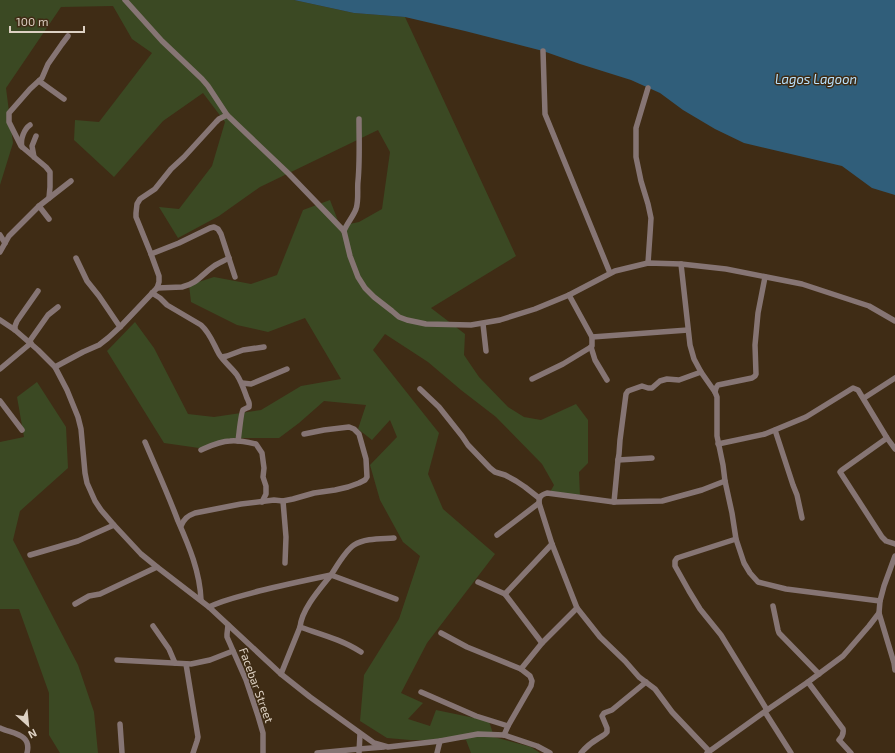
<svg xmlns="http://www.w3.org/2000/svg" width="895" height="753" viewBox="0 0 895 753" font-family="'Exo 2',sans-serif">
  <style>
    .green { fill: #3b4923 }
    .water { fill: #305e7a }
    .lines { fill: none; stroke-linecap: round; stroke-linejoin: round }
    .street { stroke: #867574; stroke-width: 5.5 }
    .labels { text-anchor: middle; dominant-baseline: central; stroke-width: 3; stroke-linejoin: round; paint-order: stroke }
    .street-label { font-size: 12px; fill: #ddd1c3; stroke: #3f2c15 }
    .water-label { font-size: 13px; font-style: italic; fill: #b7e1fe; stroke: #3f2c15 }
  </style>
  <rect width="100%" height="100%" fill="#3f2c15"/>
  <g class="green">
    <polygon points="0,0 294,0 354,13 405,17 516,256 431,308 465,334 464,355 479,377 508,407 524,417 541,420 576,404 588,420 588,463 579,472 580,497 549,494 554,485 542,464 496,417 461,390 428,362 385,334 373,350 439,433 428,474 443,509 495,554 427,643 401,693 423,703 408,719 430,726 436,710 489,721 494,737 531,747 540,753 471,753 466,740 410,740 387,738 360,721 364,675 399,619 420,556 403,542 380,500 370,465 397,437 390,420 372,440 358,429 366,405 324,401 299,423 279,438 244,438 199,448 164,443 107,351 135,322 154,348 188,414 214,417 261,410 301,386 341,379 305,318 268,332 237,325 191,302 189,285 214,277 251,284 277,275 303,210 330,200 340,226 359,222 382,209 390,152 378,130 260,187 219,216 178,238 159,207 179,209 212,166 225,122 203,93 163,121 114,177 74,140 75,120 99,122 152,53 132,39 113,6 61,7 6,88 13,143 0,185"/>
    <polygon points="37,382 66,427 68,468 20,511 13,540 78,665 94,712 98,753 60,753 49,735 49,693 19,609 0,609 0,442 24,437 17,397"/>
  </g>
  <polygon class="water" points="294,0 895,0 895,195 872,188 842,166 744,143 715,129 683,110 660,93 631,80 580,64 543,51 465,31 405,17 354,13"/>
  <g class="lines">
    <g class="street">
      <polyline points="125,0 162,41 202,79 208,86 227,115 289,174 344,231 350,256 358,277 365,288 374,297 392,311 399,317 407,320 426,324 471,325 500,320 535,309 569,295 615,271 648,263 681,264 726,269 802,284 869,306 895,321"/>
      <polyline points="543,51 545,114 610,273"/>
      <polyline points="39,81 64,99"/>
      <path d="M22,147C20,140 24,129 30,125"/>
      <polyline points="34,157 32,146 36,136"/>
      <polyline points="49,198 50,187 50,172 46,167 21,146 9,122 9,113 30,89 42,78 48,64 62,44 68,36"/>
      <polyline points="39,206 49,219"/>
      <path d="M344,231C347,223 353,217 356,209C359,200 357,190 358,181C360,160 359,140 359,119"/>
      <polyline points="0,235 5,243"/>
      <polyline points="0,252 9,236 39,206 71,181"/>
      <polyline points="151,254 179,243 210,228 214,227 218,229 221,234 235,277"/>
      <polyline points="76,258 87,281 99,296 120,327"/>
      <polyline points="648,263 650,234 651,218 648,204 641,181 636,157 636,128 648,88"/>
      <polyline points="681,264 690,345 694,359 701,372 715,392 717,397 717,436 723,465 725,481 732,513 736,539 744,563 750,573 758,582 786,589 880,601"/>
      <path d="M157,288L182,287C198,283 201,275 214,266C218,263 224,261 229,258"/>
      <path d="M152,293L160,298L167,305L201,325C210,333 213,343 219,354C224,362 232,368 237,375C242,383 244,390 247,398C249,402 250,403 249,407C247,408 244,409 243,410C241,412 239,435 238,441"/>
      <polyline points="0,320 15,330 38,350 55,367 67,390 78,417 81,429 85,473 87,483 95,501 101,510 114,525 141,554 157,567 209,607 281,674 310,697 367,738 374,743 388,747 440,741 478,734 504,735 537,746 550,753"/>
      <polyline points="483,324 486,351"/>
      <polyline points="15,330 15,326 17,321 38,291"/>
      <polyline points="592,337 688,330"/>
      <polyline points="29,342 48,315 58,307"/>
      <polyline points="591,347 595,360 607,380"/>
      <polyline points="222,357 227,356 243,350 264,347"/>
      <polyline points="55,367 83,352 99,345 108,338 120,327 157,288 159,282 159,276 151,254 136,217 136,213 137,204 140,199 155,189 171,169 184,157 216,122 219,119 227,115"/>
      <polyline points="0,369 31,343"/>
      <polyline points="532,379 563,364 591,347 592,346 592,337 569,295"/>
      <polyline points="242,383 251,384 287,369"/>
      <polyline points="420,389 439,407 462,436 468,445 490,468 495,472 505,475 516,481 525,487 539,498"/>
      <polyline points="715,392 716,388 718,385 752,378 755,376 756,374 755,345 758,313 765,277"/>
      <polyline points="864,398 895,378"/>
      <polyline points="0,401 22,430"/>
      <polyline points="775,430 793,485 797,495 802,518"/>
      <polyline points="887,438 842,470 840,472 882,537 886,541 895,544"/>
      <path d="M145,442C156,468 168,494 178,521C189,546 200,572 201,600"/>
      <polyline points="718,444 765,434 806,417 853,388 858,390 887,438 895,449"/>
      <path d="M201,450C210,446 220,441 230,441C238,440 247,442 256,444L262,453L264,468L263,477L266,486V494L262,502"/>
      <polyline points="618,460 652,458"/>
      <polyline points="283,501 286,537 285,563"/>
      <polyline points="614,502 618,460 619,454 620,440 626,394 628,391 642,386 648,388 652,388 660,381 667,379 679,380 701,372"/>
      <path d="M181,526C184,519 187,516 195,513L241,504L274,500L283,501L293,499L314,493L335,490L348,487L359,483L365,480L367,477L366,459L359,434L354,429L349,427L324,430L304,434"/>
      <polyline points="497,535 539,503"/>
      <polyline points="736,539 677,558 675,561 675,566 689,591 700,609 721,635 767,710"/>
      <polyline points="30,555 78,541 114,525"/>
      <polyline points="895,556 884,586 880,601 879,613 894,663 895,670"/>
      <polyline points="478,582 505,594"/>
      <polyline points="75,604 89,596 100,594 157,567"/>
      <polyline points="773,606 778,630 779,633 819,674"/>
      <path d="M209,607C225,599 242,596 259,591C283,585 307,580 331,575C337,566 345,551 354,545C365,538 382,539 394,538"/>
      <polyline points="228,625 227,634 227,637 246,680 258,716 263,733 263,753"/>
      <polyline points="153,626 169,649 175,663"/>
      <path d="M300,627C320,634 343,640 361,652"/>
      <polyline points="441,633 467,647 521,669 530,676 532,681 531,686 508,726 504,735"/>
      <polyline points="542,643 505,594 552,544"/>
      <polyline points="117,660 191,664 210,660 233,651"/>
      <polyline points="186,664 198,737 197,741 193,753"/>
      <polyline points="521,669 542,643 577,608"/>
      <path d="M281,674L300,627C302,609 319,590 331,575L396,599"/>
      <path d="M808,682L843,729C844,734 842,737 839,740L851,753"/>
      <polyline points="421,692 476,716 508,726"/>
      <polyline points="765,712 791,753"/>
      <polyline points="120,724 122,753"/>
      <path d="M0,728C13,734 32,734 27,753"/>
      <path d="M709,751L672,712L655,689L639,677L625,661L600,637L577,608L552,544L539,503C539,496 541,495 547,493L614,502L662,501L702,490L725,481"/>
      <polyline points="317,753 359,749 384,747"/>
      <polyline points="359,753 360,734"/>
      <polyline points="437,753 440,741"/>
      <path d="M581,753C586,747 592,742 599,738C602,736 605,735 607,732V728L602,716L604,713L612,710L646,682"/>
      <polyline points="707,753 767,710 808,682 843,656 869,626 879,613"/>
    </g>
  </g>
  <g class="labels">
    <g class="street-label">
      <text transform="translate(257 685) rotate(70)">Facebar Street</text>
    </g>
    <g class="water-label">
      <text x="816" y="79">Lagos Lagoon</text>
    </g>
  </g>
  <g transform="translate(28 725) rotate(153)" stroke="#3f2c15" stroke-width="3" paint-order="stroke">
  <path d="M0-3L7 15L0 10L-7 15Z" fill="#ddd1c3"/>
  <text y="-6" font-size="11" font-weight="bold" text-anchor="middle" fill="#ddd1c3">N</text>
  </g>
  <path d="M10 26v6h74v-6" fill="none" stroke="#ddd1c3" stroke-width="2"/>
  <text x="16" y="26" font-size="12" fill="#ddd1c3" stroke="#3f2c15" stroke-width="3" paint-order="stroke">100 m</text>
</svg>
